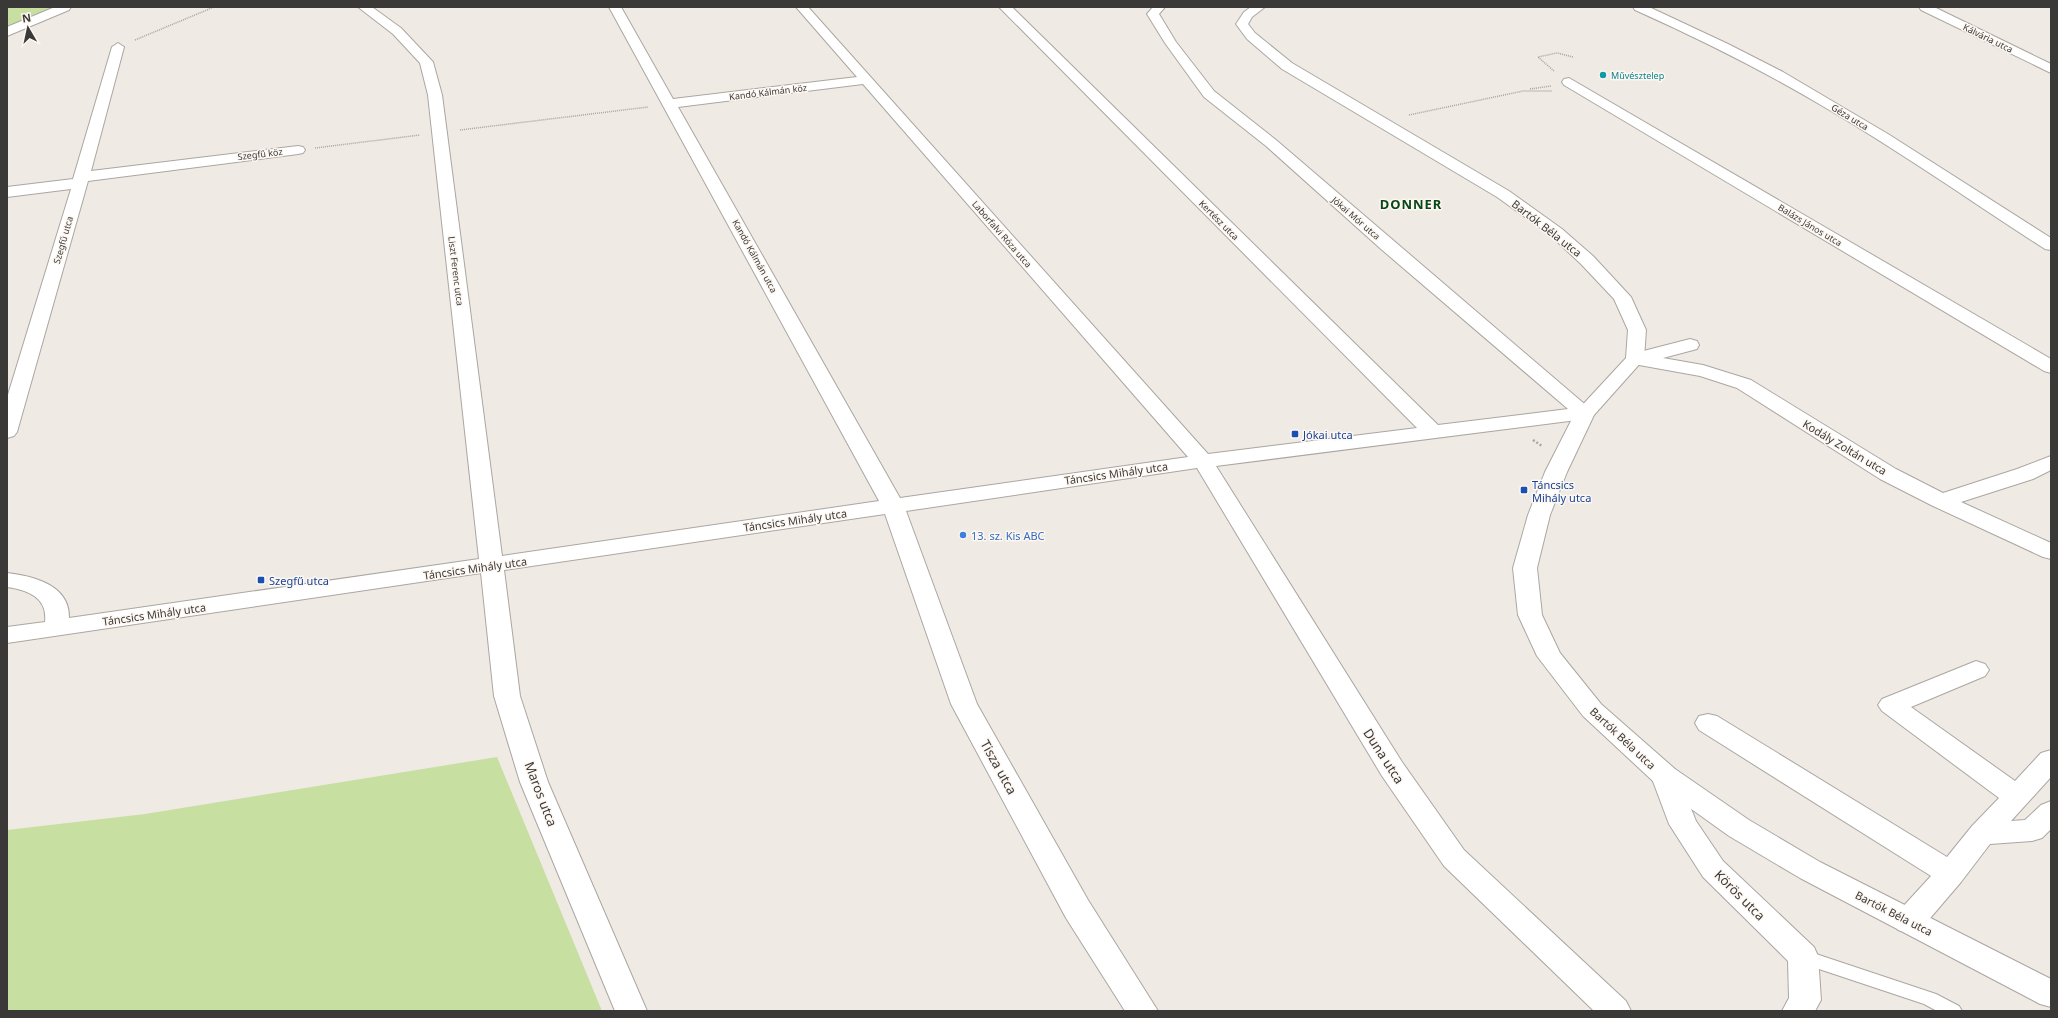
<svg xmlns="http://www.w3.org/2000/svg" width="2058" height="1018" viewBox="0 0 2058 1018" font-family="'Noto Sans',sans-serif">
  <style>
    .green { fill: #c7dfa0 }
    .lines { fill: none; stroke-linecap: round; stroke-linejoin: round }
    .service-casing { stroke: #aba6a1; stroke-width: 2 }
    .minor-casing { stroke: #aba6a1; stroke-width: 2 }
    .tertiary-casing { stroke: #aba6a1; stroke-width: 2 }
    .path-far1 { stroke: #a8a4a0; stroke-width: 1.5; stroke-dasharray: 1 1; stroke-linecap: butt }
    .path { stroke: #a8a4a0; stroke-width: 2.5; stroke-dasharray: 2 2; stroke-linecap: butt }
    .service { fill: #fff; fill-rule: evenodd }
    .minor { fill: #fff; fill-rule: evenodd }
    .tertiary { fill: #fff; fill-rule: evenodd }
    .culture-dot { fill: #0f9aa8; stroke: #fdf7f2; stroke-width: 1.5 }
    .transit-dot { fill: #1a4fb4; stroke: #fdf7f2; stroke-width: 1.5 }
    .shop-dot { fill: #3f7fe0; stroke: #fdf7f2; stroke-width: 1.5 }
    .labels { text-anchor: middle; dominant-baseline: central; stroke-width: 3; stroke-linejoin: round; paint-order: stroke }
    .far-street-label { font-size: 9px; fill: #3b3937; stroke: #fdf7f2 }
    .far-culture-label { font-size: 9px; fill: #0d838f; stroke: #fdf7f2; text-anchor: start }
    .street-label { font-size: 11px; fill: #3b3937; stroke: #fdf7f2 }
    .transit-label { font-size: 11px; fill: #164399; stroke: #fdf7f2; text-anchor: start }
    .shop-label { font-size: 11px; fill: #366cbe; stroke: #fdf7f2; text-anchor: start }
    .far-district-label { font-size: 13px; font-weight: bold; letter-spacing: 1px; fill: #094716; stroke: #fdf7f2 }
    .near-street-label { font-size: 13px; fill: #3b3937; stroke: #fdf7f2 }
  </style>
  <rect width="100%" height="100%" fill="#f0eae5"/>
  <g class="green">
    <polygon points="7,7 71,7 7,34"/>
    <polygon points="497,757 602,1011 7,1011 7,830 145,814"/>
  </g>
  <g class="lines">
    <defs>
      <polygon id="service" points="1804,950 1936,994 1959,1006 1962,1011 1937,1011 1924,1004 1798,962 1796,957 1798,952"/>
      <g id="minor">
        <polygon points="55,7 71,7 69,10 7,36 7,27"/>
        <path d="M358,7H372L401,28L433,62L442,95L502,556L879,501L609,7H621L673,99L857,77L796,7H808L1208,454L1417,428L999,7H1012L1438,425L1568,409L1381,249L1266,146L1204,97L1165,43L1147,14L1153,7H1165L1159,14L1176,42L1214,91L1276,140L1595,413L1592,417L1585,419L1216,466L1402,762L1464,850L1626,1001L1631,1011H1594L1444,866L1382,776L1197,468L906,511L977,704L1088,900L1158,1011H1125L1066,918L951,704L885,514L504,570L520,696L548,782L647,1011H615L520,782L494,696L481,573L7,643V627L45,622C48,597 27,590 7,587V573C33,576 70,585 69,618L479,559L428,95L420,63L393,34ZM863,84L1188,457L900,498L678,107Z"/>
        <path d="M1633,7H1649L1728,44L1783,72L1888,134L2051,238V250L2045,249C1972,202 1901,152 1826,108C1764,71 1700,39 1635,10Z"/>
        <polygon points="1919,7 1934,7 2051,64 2051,73 1921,10"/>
        <polygon points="118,43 124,47 91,171 298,146 303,147 305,150 303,153 298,154 88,181 17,432 14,436 7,438 7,398 71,189 7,197 7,187 73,179 112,47"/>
        <polygon points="1569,78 2051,359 2051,373 2044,371 1564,85 1562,82 1564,79"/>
        <polygon points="1690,339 1697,341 1699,345 1697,349 1663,358 1703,365 1751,380 1896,469 1943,493 2017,469 2051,456 2051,470 2033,479 1961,502 2051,543 2051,559 2043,557 1933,506 1880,479 1737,388 1700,376 1628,363 1626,359 1628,355"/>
        <polygon points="1976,661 1985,664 1989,670 1985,676 1911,707 2015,781 2041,753 2051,750 2051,777 2011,821 2025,820 2041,805 2051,801 2051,829 2042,838 2032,841 1990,844 1961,882 1920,930 1909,933 1898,930 1894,921 1898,912 1931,876 1699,730 1695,723 1699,716 1708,714 1717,716 1947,857 1972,826 1999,798 1882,711 1878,705 1882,699"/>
        <polygon points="1665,766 1675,769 1696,821 1723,861 1814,947 1818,956 1821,1000 1815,1011 1782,1011 1789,998 1788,961 1703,877 1669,824 1651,776 1655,769"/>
      </g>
      <polygon id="tertiary" points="1251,7 1265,7 1252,17 1248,24 1255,33 1292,63 1509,191 1562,229 1593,256 1631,297 1646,330 1644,359 1594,415 1567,472 1550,515 1537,568 1542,615 1560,653 1601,704 1675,769 1749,820 1820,862 2051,979 2051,1007 2040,1004 1800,878 1729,836 1655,783 1583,716 1537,656 1518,615 1513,568 1528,515 1545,472 1575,413 1626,358 1628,330 1614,299 1581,264 1550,235 1497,197 1282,69 1247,39 1236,24 1244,12"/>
    </defs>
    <use href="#service" class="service-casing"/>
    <use href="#minor" class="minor-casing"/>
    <use href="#tertiary" class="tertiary-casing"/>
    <g class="path-far1">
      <polyline points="135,40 214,7"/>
      <polyline points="1554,71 1538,57 1557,53 1573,57"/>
      <polyline points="1530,89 1551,86"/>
      <polyline points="1409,115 1523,91 1552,91"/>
      <polyline points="460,130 648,107"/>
      <polyline points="315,148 420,135"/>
    </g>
    <polyline class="path" points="1533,440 1542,446"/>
    <use href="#service" class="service"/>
    <use href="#minor" class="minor"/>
    <use href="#tertiary" class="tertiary"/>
  </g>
  <circle class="culture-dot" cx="1603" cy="75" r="4"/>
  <g class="transit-dot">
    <rect x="1291" y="430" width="8" height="8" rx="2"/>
    <rect x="1520" y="486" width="8" height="8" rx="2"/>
    <rect x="257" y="576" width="8" height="8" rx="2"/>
  </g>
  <circle class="shop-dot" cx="963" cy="535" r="4"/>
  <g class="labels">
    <g class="far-street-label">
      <text transform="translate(1988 38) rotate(26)">Kálvária utca</text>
      <text transform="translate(768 92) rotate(-7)">Kandó Kálmán köz</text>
      <text transform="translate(1850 117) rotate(31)">Géza utca</text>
      <text transform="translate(260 154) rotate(-7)">Szegfű köz</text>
      <text transform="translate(1356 218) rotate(41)">Jókai Mór utca</text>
      <text transform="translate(1219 220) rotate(45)">Kertész utca</text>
      <text transform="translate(1810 225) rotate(31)">Balázs János utca</text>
      <text transform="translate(1002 234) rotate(49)">Laborfalvi Róza utca</text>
      <text transform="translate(63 240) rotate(-74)">Szegfű utca</text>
      <text transform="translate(755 256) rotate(61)">Kandó Kálmán utca</text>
      <text transform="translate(456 271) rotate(83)">Liszt Ferenc utca</text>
    </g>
    <g class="far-culture-label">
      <text x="1611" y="75">Művésztelep</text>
    </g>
    <g class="street-label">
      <text transform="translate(1547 228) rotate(38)">Bartók Béla utca</text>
      <text transform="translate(1845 447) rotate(31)">Kodály Zoltán utca</text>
      <text transform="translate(1116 473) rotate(-8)">Táncsics Mihály utca</text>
      <text transform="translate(795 520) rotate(-8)">Táncsics Mihály utca</text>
      <text transform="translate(475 568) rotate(-8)">Táncsics Mihály utca</text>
      <text transform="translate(154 614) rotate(-8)">Táncsics Mihály utca</text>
      <text transform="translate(1623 738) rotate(43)">Bartók Béla utca</text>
      <text transform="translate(1894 913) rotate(27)">Bartók Béla utca</text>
    </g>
    <g class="transit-label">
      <text x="1303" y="434">Jókai utca</text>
      <text x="1532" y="484">Táncsics<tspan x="1532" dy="13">Mihály utca</tspan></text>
      <text x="269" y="580">Szegfű utca</text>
    </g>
    <g class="shop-label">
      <text x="971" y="535">13. sz. Kis ABC</text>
    </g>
    <g class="far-district-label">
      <text x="1411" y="204">DONNER</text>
    </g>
    <g class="near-street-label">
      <text transform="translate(1384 756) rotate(57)">Duna utca</text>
      <text transform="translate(999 767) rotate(61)">Tisza utca</text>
      <text transform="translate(541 794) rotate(69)">Maros utca</text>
      <text transform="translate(1740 895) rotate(45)">Körös utca</text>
    </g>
  </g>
  <rect width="2058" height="1018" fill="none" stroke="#3b3937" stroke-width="16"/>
  <g transform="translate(28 28) rotate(351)" stroke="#fdf7f2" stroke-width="3" paint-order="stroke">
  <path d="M0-3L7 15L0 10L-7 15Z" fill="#3b3937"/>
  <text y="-6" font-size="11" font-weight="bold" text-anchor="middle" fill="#3b3937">N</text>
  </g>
</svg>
